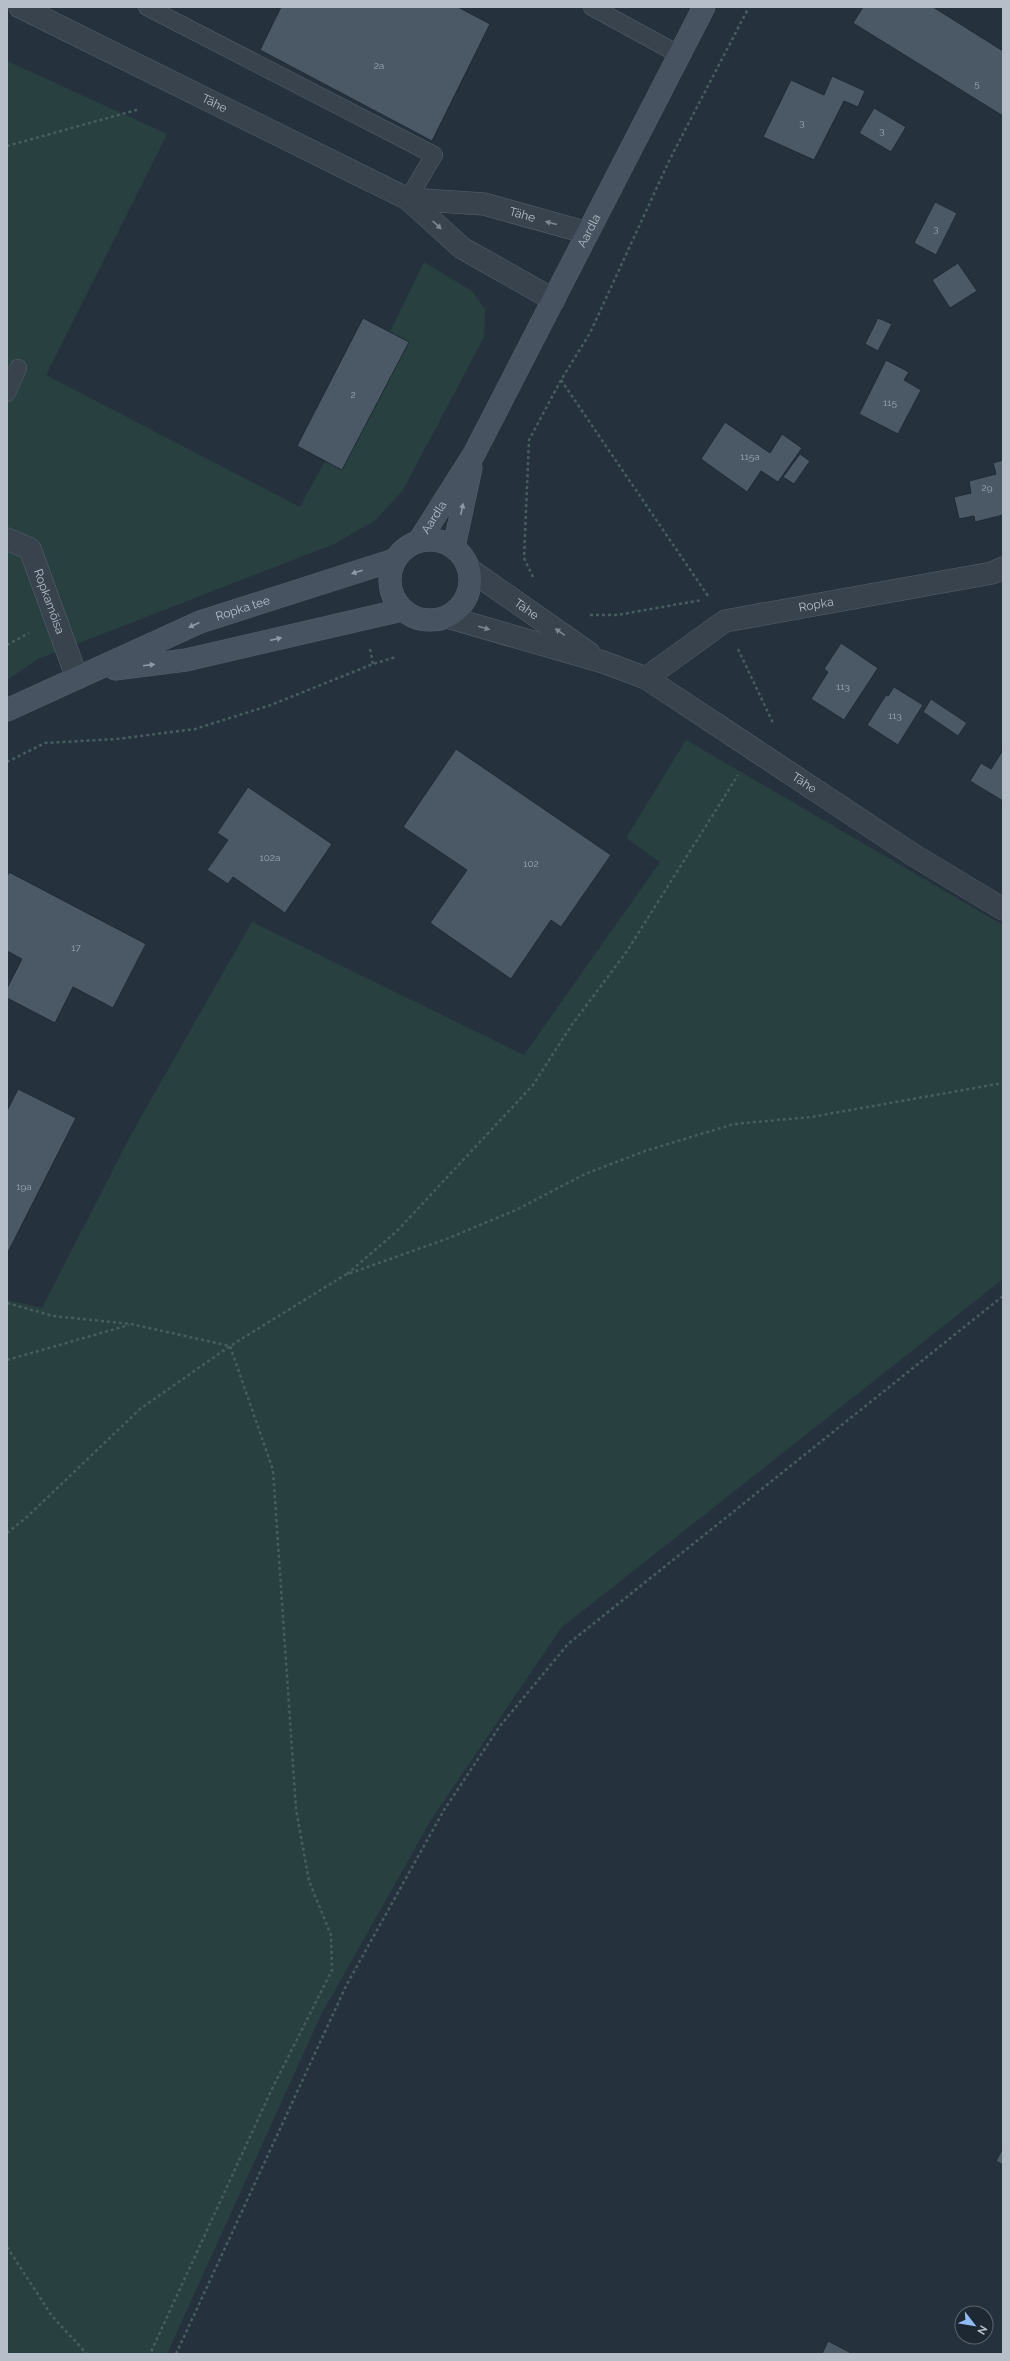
<svg xmlns="http://www.w3.org/2000/svg" width="1010" height="2361" viewBox="0 0 1010 2361" font-family="Raleway,sans-serif">
  <style>
    .green { fill: #284040 }
    .building { fill: #4b5967; stroke: #202a35 }
    .lines { fill: none; stroke-linecap: round; stroke-linejoin: round }
    .lane-casing { stroke: #57616c; stroke-width: 18 }
    .street-casing { stroke: #57616c; stroke-width: 23 }
    .secondary-casing { stroke: #57616c; stroke-width: 23 }
    .path { stroke: #475d5e; stroke-width: 2.5; stroke-dasharray: 3 3; stroke-linecap: butt }
    .lane { stroke: #39434e; stroke-width: 17 }
    .street { stroke: #39434e; stroke-width: 22 }
    .secondary { stroke: #475361; stroke-width: 22 }
    .oneway { fill: #7d8792 }
    .oneway2 { fill: #8e99a5 }
    .labels { text-anchor: middle; dominant-baseline: central; stroke-width: 3; stroke-linejoin: round; paint-order: stroke }
    .number-label { font-size: 10px; fill: #9aa5b0 }
    .street-label { font-size: 12px; fill: #b5bec9; stroke: #1e2833 }
  </style>
  <rect width="100%" height="100%" fill="#25323e"/>
  <g class="green">
    <polygon points="7,61 167,134 46,375 300,507 325,461 408,342 390,332 424,262 472,291 485,309 484,337 403,490 376,520 334,544 38,659 7,680"/>
    <polygon points="686,740 1003,925 1003,1279 561,1628 431,1820 321,2015 167,2354 7,2354 7,1300 42,1308 133,1131 252,922 524,1055 660,862 626,838"/>
  </g>
  <g class="building">
    <polygon points="281,7 458,7 490,24 432,141 260,50"/>
    <polygon points="863,7 933,7 1003,51 1003,116 853,23"/>
    <polygon points="832,76 865,91 858,107 844,101 814,160 763,137 791,80 824,95"/>
    <polygon points="874,108 906,127 891,152 859,133"/>
    <polygon points="935,202 957,213 936,255 914,243"/>
    <polygon points="958,263 977,291 950,308 932,280"/>
    <polygon points="363,318 409,342 342,470 297,446"/>
    <polygon points="878,318 892,324 878,351 865,344"/>
    <polygon points="886,360 909,372 904,380 921,390 898,434 859,414"/>
    <polygon points="725,422 770,453 782,434 802,448 778,482 761,471 747,492 701,459"/>
    <polygon points="800,454 810,461 794,484 783,477"/>
    <polygon points="1003,460 1003,515 975,522 974,516 959,519 954,497 971,493 969,481 996,474 993,463"/>
    <polygon points="841,643 878,668 844,720 811,699 828,672 824,669"/>
    <polygon points="894,687 923,705 898,745 867,725 886,695 888,696"/>
    <polygon points="931,699 967,723 958,736 923,712"/>
    <polygon points="456,749 611,855 561,927 551,920 511,979 430,923 467,870 403,827"/>
    <polygon points="1003,750 1003,801 970,781 981,763 991,769"/>
    <polygon points="248,787 332,844 285,913 233,877 228,884 207,870 228,840 217,833"/>
    <polygon points="9,872 146,944 113,1008 73,987 55,1023 7,998 7,988 22,959 7,951 7,877"/>
    <polygon points="18,1089 76,1118 7,1254 7,1111"/>
    <polygon points="1003,2148 1003,2165 996,2161"/>
    <polygon points="828,2341 853,2354 822,2354"/>
  </g>
  <g class="lines">
    <defs>
      <g id="lane">
        <polyline points="147,7 434,155 408,199"/>
        <polyline points="592,7 680,55"/>
        <polyline points="7,393 18,368"/>
      </g>
      <g id="street">
        <path id="s1" d="M20,7L408,199L462,248L554,300"/>
        <path id="s2" d="M408,199L484,204L588,233"/>
        <path id="s3" d="M7,539L30,549L77,678"/>
        <path id="s4" d="M469,569L589,653"/>
        <path id="s5" d="M447,617L603,662L646,678L915,856L1003,909"/>
        <path id="s6" d="M646,678L725,621L992,573L1003,568"/>
      </g>
      <g id="secondary">
        <circle cx="430" cy="580" r="40"/>
        <path id="s7" d="M419,541L474,454L704,7"/>
        <polyline points="454,547 471,468"/>
        <polyline points="115,669 186,660 402,610"/>
        <path id="s8" d="M7,710L200,622L394,560"/>
      </g>
    </defs>
    <use href="#lane" class="lane-casing"/>
    <use href="#street" class="street-casing"/>
    <use href="#secondary" class="secondary-casing"/>
    <g class="path">
      <polyline points="7,146 140,109"/>
      <polyline points="561,380 708,596"/>
      <polyline points="533,577 524,558 529,440 561,380 590,333 670,159 749,7"/>
      <polyline points="590,615 617,615 702,600"/>
      <polyline points="7,645 29,633"/>
      <polyline points="370,649 373,664"/>
      <polyline points="738,649 773,723"/>
      <polyline points="7,762 45,743 117,739 195,729 271,705 373,664 396,657"/>
      <polyline points="347,1274 397,1231 533,1085 571,1026 627,951 738,775"/>
      <polyline points="7,1303 53,1316 131,1324 230,1346 273,1470 296,1809 309,1881 331,1935 332,1970 272,2089 150,2354"/>
      <polyline points="7,1360 129,1325"/>
      <polyline points="7,1533 28,1516 140,1409 230,1346 345,1275 449,1238 516,1210 585,1174 645,1151 734,1124 811,1117 1003,1083"/>
      <polyline points="7,2247 52,2316 87,2354"/>
      <polyline points="176,2354 347,1984 444,1810 500,1726 568,1644 1003,1296"/>
    </g>
    <use href="#lane" class="lane"/>
    <use href="#street" class="street"/>
    <use href="#secondary" class="secondary"/>
  </g>
  <defs><path id="oneway-solid" d="M-6-.8H1V-3.2L6.5 0L1 3.2V.8H-6Z"/></defs>
  <g class="oneway">
    <use href="#oneway-solid" transform="translate(551 223) rotate(-165)"/>
    <use href="#oneway-solid" transform="translate(437 225) rotate(43)"/>
    <use href="#oneway-solid" transform="translate(484 628) rotate(16)"/>
    <use href="#oneway-solid" transform="translate(560 632) rotate(-145)"/>
  </g>
  <g class="oneway2">
    <use href="#oneway-solid" transform="translate(462 509) rotate(-78)"/>
    <use href="#oneway-solid" transform="translate(357 572) rotate(162)"/>
    <use href="#oneway-solid" transform="translate(194 625) rotate(155)"/>
    <use href="#oneway-solid" transform="translate(276 639) rotate(-13)"/>
    <use href="#oneway-solid" transform="translate(149 665) rotate(-7)"/>
  </g>
  <g class="labels">
    <g class="number-label">
      <text x="379" y="65">2a</text>
      <text x="977" y="83">5</text>
      <text x="802" y="122">3</text>
      <text x="882" y="130">3</text>
      <text x="936" y="228">3</text>
      <text x="353" y="394">2</text>
      <text x="890" y="402">115</text>
      <text x="750" y="456">115a</text>
      <text x="987" y="487">29</text>
      <text x="843" y="686">113</text>
      <text x="895" y="715">113</text>
      <text x="270" y="857">102a</text>
      <text x="531" y="863">102</text>
      <text x="76" y="947">17</text>
      <text x="24" y="1186">19a</text>
    </g>
    <g class="street-label">
      <text stroke="none"><textPath href="#s1" startOffset="217">Tähe</textPath></text>
      <text stroke="none"><textPath href="#s2" startOffset="116">Tähe</textPath></text>
      <text stroke="none"><textPath href="#s7" startOffset="354">Aardla</textPath></text>
      <text stroke="none"><textPath href="#s7" startOffset="28">Aardla</textPath></text>
      <text stroke="none"><textPath href="#s3" startOffset="81">Ropkamõisa</textPath></text>
      <text stroke="none"><textPath href="#s6" startOffset="190">Ropka</textPath></text>
      <text stroke="none"><textPath href="#s8" startOffset="257">Ropka tee</textPath></text>
      <text stroke="none"><textPath href="#s4" startOffset="70">Tähe</textPath></text>
      <text stroke="none"><textPath href="#s5" startOffset="398">Tähe</textPath></text>
    </g>
  </g>
  <rect width="1010" height="2361" fill="none" stroke="#b5bec9" stroke-width="16"/>
  <g transform="translate(974 2325) rotate(121)"><circle r="19" fill="#1e2833" stroke="#5a646f"/>
  <path d="M0-3L7 15L0 10L-7 15Z" fill="#8ebdf6"/>
  <text y="-6" font-size="11" font-weight="bold" text-anchor="middle" fill="#b5bec9">N</text>
  </g>
</svg>
